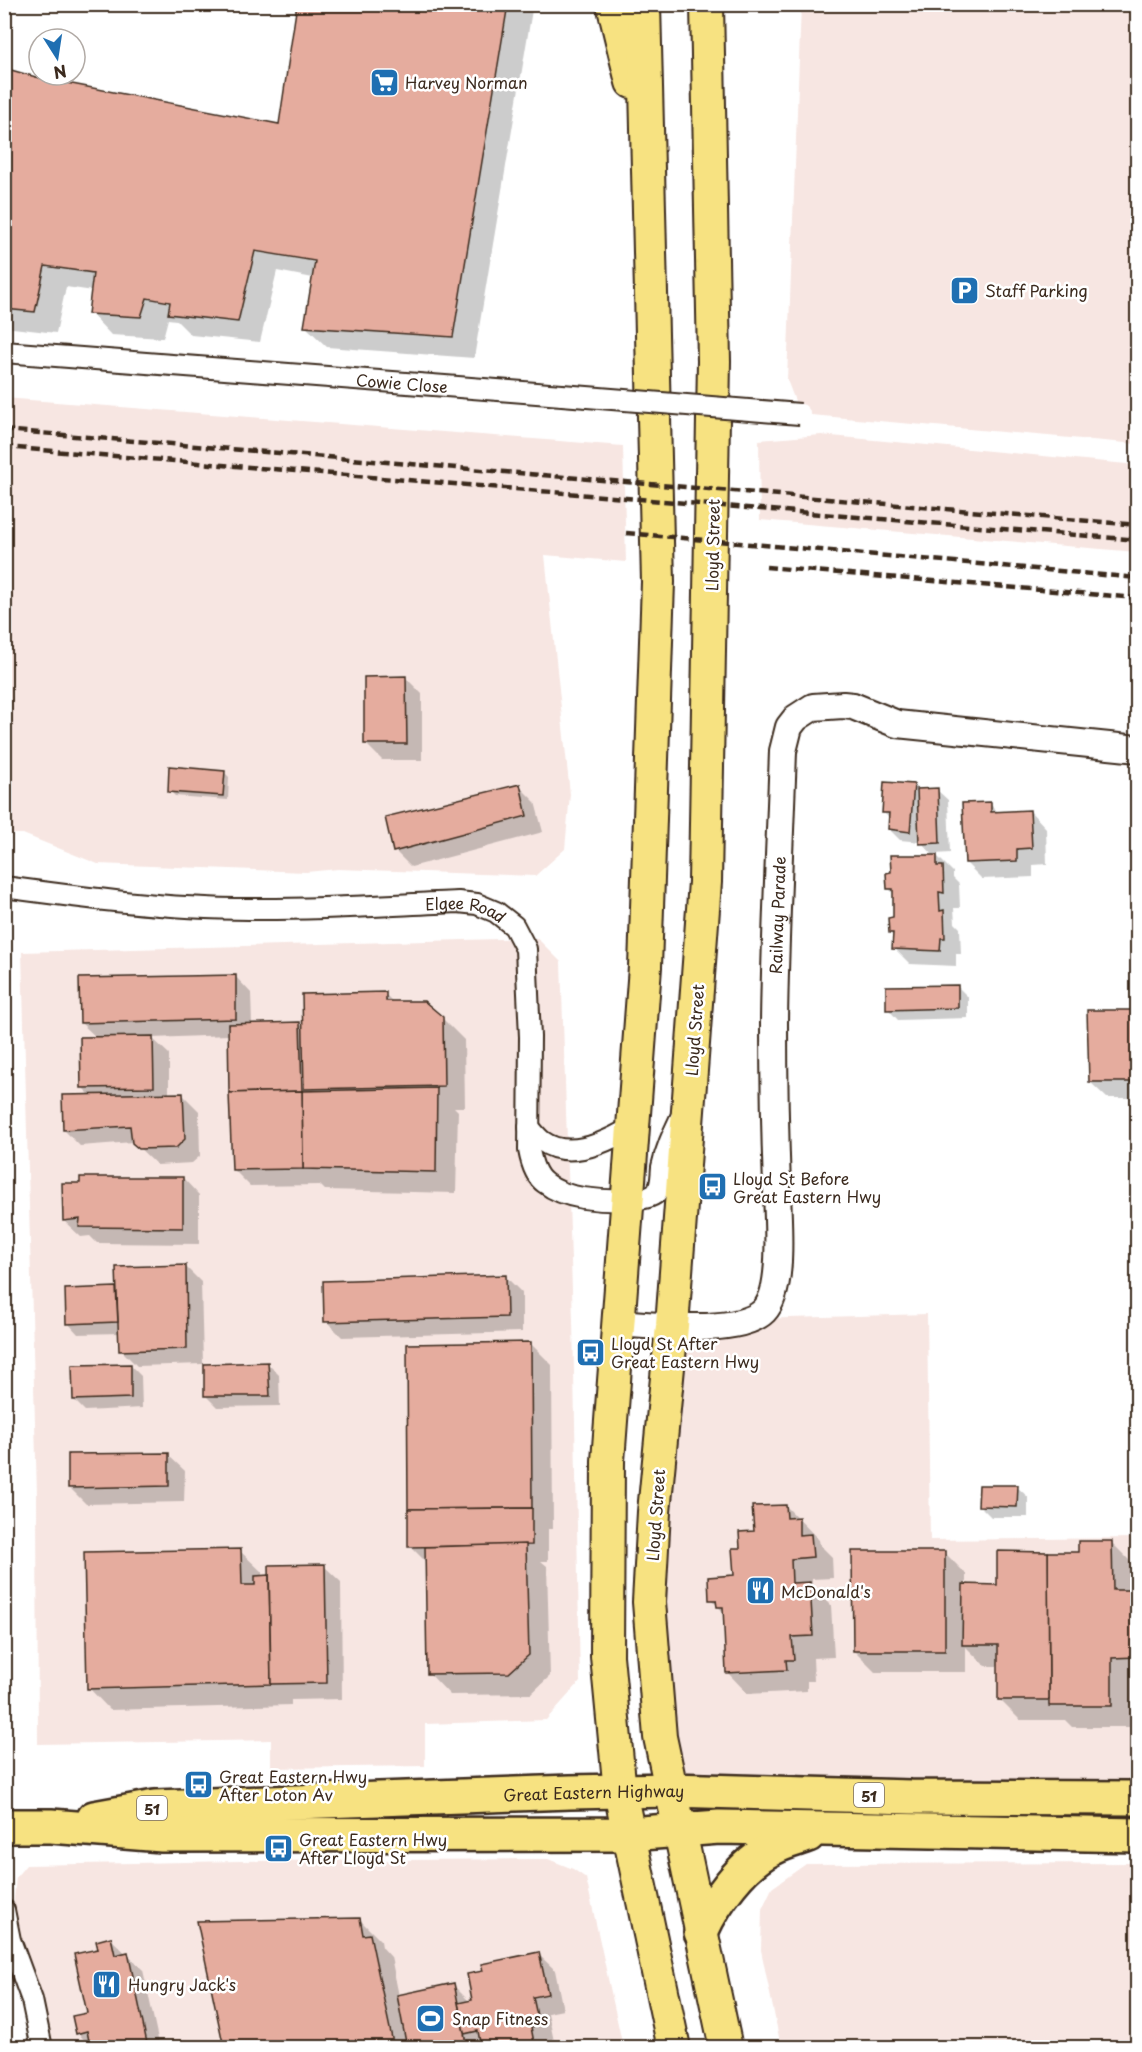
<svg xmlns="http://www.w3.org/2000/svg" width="1142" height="2052" viewBox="0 0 1142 2052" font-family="'Playpen Sans',sans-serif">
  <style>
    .built { fill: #f7e6e2 }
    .shadow { fill: #0003 }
    .building { fill: #e5ac9e; stroke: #3b2a1e; stroke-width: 1.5 }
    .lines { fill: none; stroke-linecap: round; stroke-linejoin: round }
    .minor-casing { stroke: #3b2a1e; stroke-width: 24 }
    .tertiary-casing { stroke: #3b2a1e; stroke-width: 30 }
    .primary-casing { stroke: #3b2a1e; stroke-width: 36 }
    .trunk-casing { stroke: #3b2a1e; stroke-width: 38 }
    .minor { stroke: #fff; stroke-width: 20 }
    .tertiary { stroke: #fff; stroke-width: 26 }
    .primary { stroke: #f7e281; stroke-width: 32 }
    .trunk { stroke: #f7e281; stroke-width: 33 }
    .rail { stroke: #3b2a1e; stroke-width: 4.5; stroke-dasharray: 9 4.5; stroke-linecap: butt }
    .minor-bridge-casing { stroke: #3b2a1e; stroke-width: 24; stroke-linecap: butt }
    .minor-bridge { stroke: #fff; stroke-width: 20 }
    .labels { text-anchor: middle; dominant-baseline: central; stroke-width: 5; stroke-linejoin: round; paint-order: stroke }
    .shield { fill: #fff; stroke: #766a62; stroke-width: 1.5 }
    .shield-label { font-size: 15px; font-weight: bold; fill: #3b2a1e }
    .poi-label { font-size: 16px; fill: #3b2a1e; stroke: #fff; text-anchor: start }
    .street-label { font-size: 16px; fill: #3b2a1e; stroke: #fff }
  </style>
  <rect width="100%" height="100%" fill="#fff"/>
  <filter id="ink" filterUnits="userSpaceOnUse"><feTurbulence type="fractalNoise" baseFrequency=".0167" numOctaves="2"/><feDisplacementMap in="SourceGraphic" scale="12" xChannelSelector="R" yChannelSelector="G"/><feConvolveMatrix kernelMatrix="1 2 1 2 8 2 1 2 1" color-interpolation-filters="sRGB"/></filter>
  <g filter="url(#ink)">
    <g class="built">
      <polygon points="801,5 1137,5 1137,444 800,414 787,380"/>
      <polygon points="4,398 623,446 626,562 545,555 570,794 565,849 535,876 338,869 306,872 98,864 23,834 5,834"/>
      <polygon points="821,435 1137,465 1137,552 760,520 759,440"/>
      <polygon points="537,938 561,962 573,1320 580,1682 546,1720 425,1724 425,1766 271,1768 271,1740 38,1744 37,1495 22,952"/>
      <polygon points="927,1314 930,1540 1137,1538 1137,1798 672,1790 660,1737 672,1326 752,1319"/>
      <polygon points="548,1859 573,1869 586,1878 623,2047 42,2047 10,1940 16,1877 26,1865 240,1861"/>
      <polygon points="1137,1863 1137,2047 781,2047 761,1950 762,1909 772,1888 806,1864"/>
    </g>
    <g class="shadow">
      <polygon points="299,4 533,4 474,358 327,347 305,326 313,278 277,271 260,342 191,335 176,320 168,319 163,338 111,335 90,313 93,291 66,287 56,333 4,327 4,69 36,79 280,126"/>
      <polygon points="406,678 422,694 422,760 382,760 365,743"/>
      <polygon points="224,772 229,777 228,800 175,796 170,791"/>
      <polygon points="913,785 919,790 937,790 948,800 950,853 935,854 953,872 953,878 959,884 960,908 954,908 955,923 960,928 961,954 956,954 956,966 910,964 894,948 894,937 890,933 895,918 894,894 889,889 934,856 921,842 900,840 889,829 890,819 884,813"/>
      <polygon points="519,786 535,802 543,832 411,867 395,851"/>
      <polygon points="990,804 999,813 1030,811 1046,828 1047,864 1033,865 1033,877 982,879 966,863"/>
      <polygon points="235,976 251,993 252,1025 299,1023 305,1029 385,994 394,1003 442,1018 464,1040 465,1107 454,1107 458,1111 456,1193 325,1190 320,1185 250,1186 234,1170 229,1035 152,1038 169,1054 169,1095 183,1095 199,1111 200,1156 192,1163 157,1165 133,1142 80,1146 64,1130 91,1096 82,1087 97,1038 81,1023"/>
      <polygon points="957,986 968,997 968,1018 898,1020 888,1009"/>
      <polygon points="1138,1011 1138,1098 1107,1098 1090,1082"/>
      <polygon points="183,1178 199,1195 199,1244 97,1243 90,1236 81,1237 64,1221"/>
      <polygon points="185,1266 201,1282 203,1364 137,1366 121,1350 120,1333 78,1334 68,1323 116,1289 118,1291"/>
      <polygon points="506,1277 522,1293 522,1332 342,1337 326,1321"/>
      <polygon points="531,1344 552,1365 553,1529 548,1529 548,1561 541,1561 547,1566 550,1676 531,1694 450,1695 429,1673 427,1563 410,1546"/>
      <polygon points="268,1364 279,1375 280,1406 217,1407 206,1396"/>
      <polygon points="130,1365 141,1376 142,1408 85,1411 74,1400"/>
      <polygon points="168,1455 185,1471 184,1502 86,1504 70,1488"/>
      <polygon points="1017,1487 1028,1497 1028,1517 991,1517 980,1506"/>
      <polygon points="786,1506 819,1540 820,1545 832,1557 833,1578 812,1579 812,1586 831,1605 834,1657 813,1658 814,1681 807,1681 807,1691 748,1694 727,1672 724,1613 711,1599 735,1577 741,1550 755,1533"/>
      <polygon points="1112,1543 1133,1564 1134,1592 1138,1592 1138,1678 1133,1678 1133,1727 1072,1727 1065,1720 1020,1720 999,1699 999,1666 985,1666 966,1647 966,1672 875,1672 854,1651 944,1552 966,1574 966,1586 998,1586 1080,1553"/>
      <polygon points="240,1551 262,1572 262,1577 268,1577 271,1579 324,1566 341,1582 342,1699 291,1700 291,1705 110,1710 89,1688"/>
      <polygon points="359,1919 381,1941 382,1947 391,1957 399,1996 453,1985 470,2002 538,1954 555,1970 563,2010 548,2013 554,2041 546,2043 547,2048 226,2048"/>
      <polygon points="111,1939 143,1970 160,2048 82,2048 87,2043 78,2033 88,2014 100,1950"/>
      <polygon points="4,2008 12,2042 4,2044"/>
    </g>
    <g class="building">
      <polygon points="297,4 508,4 453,337 304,327 315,261 255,251 238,322 168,314 170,302 147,298 141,317 88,314 93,273 45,266 35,312 4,309 4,68 36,77 279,124"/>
      <polygon points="406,676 407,744 364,744 364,677"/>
      <polygon points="169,766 225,771 223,796 168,792"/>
      <polygon points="884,782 914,784 910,832 888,829 889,813 882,813"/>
      <polygon points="520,784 527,816 393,852 385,817"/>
      <polygon points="938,788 940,843 919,844 917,789"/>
      <polygon points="991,802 991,812 1030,810 1032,848 1017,849 1017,861 965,863 962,803"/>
      <polygon points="890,855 937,855 937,866 943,866 944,893 939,892 940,911 944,910 945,938 941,938 940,951 892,949 893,933 889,933 888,918 893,917 893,889 887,889 886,873 891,872"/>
      <polygon points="236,975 236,1019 80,1023 79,978"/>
      <polygon points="958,985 958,1008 886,1010 886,986"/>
      <polygon points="386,992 386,1001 424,1001 443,1017 444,1086 304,1089 302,994"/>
      <polygon points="1087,1010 1138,1010 1138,1082 1089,1082"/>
      <polygon points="300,1022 302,1091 229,1093 228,1024"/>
      <polygon points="153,1036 154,1087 81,1088 80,1037"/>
      <polygon points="437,1088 436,1172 303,1169 302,1091"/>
      <polygon points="302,1091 303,1169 232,1170 229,1093"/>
      <polygon points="183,1093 185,1139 176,1148 139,1149 132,1143 130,1126 63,1130 62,1095"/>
      <polygon points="80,1177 183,1177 183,1228 79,1227 80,1219 63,1221 62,1183 80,1183"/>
      <polygon points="186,1265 187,1349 119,1351 116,1267"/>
      <polygon points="506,1275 507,1317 324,1322 323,1281"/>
      <polygon points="116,1287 118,1322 66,1324 65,1289"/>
      <polygon points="531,1342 532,1508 408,1509 407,1344"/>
      <polygon points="268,1362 270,1396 204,1396 204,1364"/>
      <polygon points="131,1364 131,1398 73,1400 72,1365"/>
      <polygon points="169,1453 169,1486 68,1488 68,1454"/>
      <polygon points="979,1485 1018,1485 1017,1507 978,1506"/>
      <polygon points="786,1505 787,1518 799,1517 799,1535 811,1534 813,1557 791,1559 792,1583 810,1582 813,1636 792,1637 794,1660 786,1660 787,1670 726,1673 723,1607 717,1607 716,1600 709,1600 708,1577 734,1575 732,1548 740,1548 739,1532 754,1531 752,1506"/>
      <polygon points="532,1508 532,1545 408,1547 408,1509"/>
      <polygon points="1078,1541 1112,1541 1113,1590 1138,1590 1138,1657 1112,1658 1112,1706 1049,1706 1048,1552 1078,1552"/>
      <polygon points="526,1544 529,1655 509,1673 427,1674 425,1547"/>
      <polygon points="241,1549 242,1585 255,1585 255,1576 269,1575 271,1684 87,1689 84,1552"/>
      <polygon points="852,1551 945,1551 945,1651 853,1651"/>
      <polygon points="997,1551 1048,1552 1049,1700 998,1700 998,1645 962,1645 963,1584 997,1585"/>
      <polygon points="325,1564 327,1683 271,1684 269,1565"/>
      <polygon points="360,1918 363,1935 370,1934 394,2048 224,2048 197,1921"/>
      <polygon points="111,1937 115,1955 128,1952 148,2048 80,2048 79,2043 89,2041 87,2031 76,2034 72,2016 87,2013 74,1954 98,1949 96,1941"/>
      <polygon points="539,1952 548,1994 533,1997 539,2025 531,2027 535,2048 481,2048 478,2031 464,2034 458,2003 472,2000 467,1974 483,1971 481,1964"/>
      <polygon points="454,1983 467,2048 407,2048 397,1995"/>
    </g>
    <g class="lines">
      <defs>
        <g id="minor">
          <path id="s1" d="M4,352L562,395"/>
          <path id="s2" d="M4,887C85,898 167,909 249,909C318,910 388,905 458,902L477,904L496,912L514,926L526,949L530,1037L529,1150C531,1161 535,1176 545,1183C555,1191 570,1196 583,1198C598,1200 645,1204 656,1193C662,1186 661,1176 662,1167C666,1148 674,1132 682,1115"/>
          <path d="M529,1127C533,1132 538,1138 542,1141C569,1161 609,1141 632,1127"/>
          <polyline points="4,1910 10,1940 32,2000 42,2048"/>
        </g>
        <g id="tertiary">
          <path id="s3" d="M617,1323C652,1325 739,1336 764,1311C785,1289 777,1218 777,1187C775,1133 774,1078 774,1023C775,933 780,841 783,751L789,727L796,718L813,707L843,705L853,706L897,724L1138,749"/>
        </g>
        <g id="primary">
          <polyline points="613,4 632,82"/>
          <polyline points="644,4 658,582 645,967 608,1461 607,1656 620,1792 674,2048"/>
          <polyline points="707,4 714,361 705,882 672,1326 654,1512 649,1602 660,1737 726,2048"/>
        </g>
        <g id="trunk">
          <path id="s4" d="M94,1818L155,1807L570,1792L672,1790L911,1797L1138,1798"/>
          <polyline points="4,1826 51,1826 162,1835 629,1834 719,1827 1138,1835"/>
          <path d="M701,1932C714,1902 743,1862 773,1848C784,1842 797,1839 808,1835"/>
        </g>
      </defs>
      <use href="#minor" class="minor-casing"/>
      <use href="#tertiary" class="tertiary-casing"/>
      <use href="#primary" class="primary-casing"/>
      <use href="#trunk" class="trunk-casing"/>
      <use href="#minor" class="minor"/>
      <use href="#tertiary" class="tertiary"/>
      <use href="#primary" class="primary"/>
      <use href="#trunk" class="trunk"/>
      <g class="rail">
        <polyline points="4,430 1138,525"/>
        <polyline points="4,447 1138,540"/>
        <polyline points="626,533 1138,578"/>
        <polyline points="766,567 1138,598"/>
      </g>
      <defs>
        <polyline id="minor-bridge" points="562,395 800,414"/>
      </defs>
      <use href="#minor-bridge" class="minor-bridge-casing"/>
      <use href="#minor-bridge" class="minor-bridge"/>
    </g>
  </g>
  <defs>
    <symbol id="supermarket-square" viewBox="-11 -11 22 22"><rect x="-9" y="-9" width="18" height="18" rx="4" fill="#1f6fb2" stroke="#fff"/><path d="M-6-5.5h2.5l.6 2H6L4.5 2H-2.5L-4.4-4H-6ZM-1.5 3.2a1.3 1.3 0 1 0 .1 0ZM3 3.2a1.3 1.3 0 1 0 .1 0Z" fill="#fff"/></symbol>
    <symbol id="parking-square" viewBox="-11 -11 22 22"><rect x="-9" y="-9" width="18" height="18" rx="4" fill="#1f6fb2" stroke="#fff"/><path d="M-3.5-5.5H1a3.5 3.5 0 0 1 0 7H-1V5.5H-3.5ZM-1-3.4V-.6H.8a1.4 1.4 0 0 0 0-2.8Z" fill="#fff"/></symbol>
    <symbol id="bus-square" viewBox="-11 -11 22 22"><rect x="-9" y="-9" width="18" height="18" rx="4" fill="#1f6fb2" stroke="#fff"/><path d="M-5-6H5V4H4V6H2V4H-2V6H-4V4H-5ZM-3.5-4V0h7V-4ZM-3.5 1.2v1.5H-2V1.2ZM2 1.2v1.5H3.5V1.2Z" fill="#fff"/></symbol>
    <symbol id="restaurant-square" viewBox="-11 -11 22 22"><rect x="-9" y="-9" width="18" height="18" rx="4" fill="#1f6fb2" stroke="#fff"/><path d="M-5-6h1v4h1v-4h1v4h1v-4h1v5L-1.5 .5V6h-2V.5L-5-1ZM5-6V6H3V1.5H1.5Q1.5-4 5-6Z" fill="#fff"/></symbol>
    <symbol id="stadium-square" viewBox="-11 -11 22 22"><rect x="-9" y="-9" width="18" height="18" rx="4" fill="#1f6fb2" stroke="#fff"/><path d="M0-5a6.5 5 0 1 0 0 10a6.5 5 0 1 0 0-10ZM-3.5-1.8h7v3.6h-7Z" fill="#fff"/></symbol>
  </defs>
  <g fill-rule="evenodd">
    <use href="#supermarket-square" x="368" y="66" width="33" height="33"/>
    <use href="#parking-square" x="948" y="274" width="33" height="33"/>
    <use href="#bus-square" x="696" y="1170" width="33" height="33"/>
    <use href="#bus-square" x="574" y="1336" width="33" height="33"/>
    <use href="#restaurant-square" x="744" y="1574" width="33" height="33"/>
    <use href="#bus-square" x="182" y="1768" width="33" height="33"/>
    <use href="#bus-square" x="262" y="1832" width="33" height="33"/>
    <use href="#restaurant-square" x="90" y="1968" width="33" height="33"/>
    <use href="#stadium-square" x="414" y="2002" width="33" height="33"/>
  </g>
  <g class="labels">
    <g class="shield">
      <rect x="854" y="1783" width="30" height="24" rx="4.5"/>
      <rect x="137" y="1796" width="30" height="24" rx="4.5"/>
    </g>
    <g class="shield-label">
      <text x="869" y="1795">51</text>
      <text x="152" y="1808">51</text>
    </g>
    <g class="poi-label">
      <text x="405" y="82">Harvey Norman</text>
      <text x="985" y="290">Staff Parking</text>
      <text x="733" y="1178">Lloyd St Before<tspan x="733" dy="18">Great Eastern Hwy</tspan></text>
      <text x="611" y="1343">Lloyd St After<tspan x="611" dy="18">Great Eastern Hwy</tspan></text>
      <text x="781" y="1591">McDonald's</text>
      <text x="219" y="1776">Great Eastern Hwy<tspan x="219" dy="18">After Loton Av</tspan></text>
      <text x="299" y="1839">Great Eastern Hwy<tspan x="299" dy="18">After Lloyd St</tspan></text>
      <text x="128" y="1984">Hungry Jack's</text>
      <text x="452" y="2018">Snap Fitness</text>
    </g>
    <g class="street-label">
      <text stroke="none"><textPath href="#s1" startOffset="399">Cowie Close</textPath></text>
      <text transform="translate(712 545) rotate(-89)">Lloyd Street</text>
      <text stroke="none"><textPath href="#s2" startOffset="464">Elgee Road</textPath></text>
      <text stroke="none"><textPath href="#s3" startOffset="549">Railway Parade</textPath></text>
      <text transform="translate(694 1030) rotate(-86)">Lloyd Street</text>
      <text transform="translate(655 1515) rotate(-86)">Lloyd Street</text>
      <text stroke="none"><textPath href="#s4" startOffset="501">Great Eastern Highway</textPath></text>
    </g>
  </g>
  <rect width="1142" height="2052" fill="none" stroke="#fff" stroke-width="24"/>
  <rect x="12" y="12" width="1118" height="2028" fill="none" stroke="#3b2a1e" stroke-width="2" filter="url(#ink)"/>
  <g transform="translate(57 57) rotate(168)"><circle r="28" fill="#ffffff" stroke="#b1aaa5" stroke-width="1.5"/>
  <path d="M0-4.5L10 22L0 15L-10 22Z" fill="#1f6fb2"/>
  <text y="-9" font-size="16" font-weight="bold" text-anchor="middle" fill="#3b2a1e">N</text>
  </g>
</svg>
